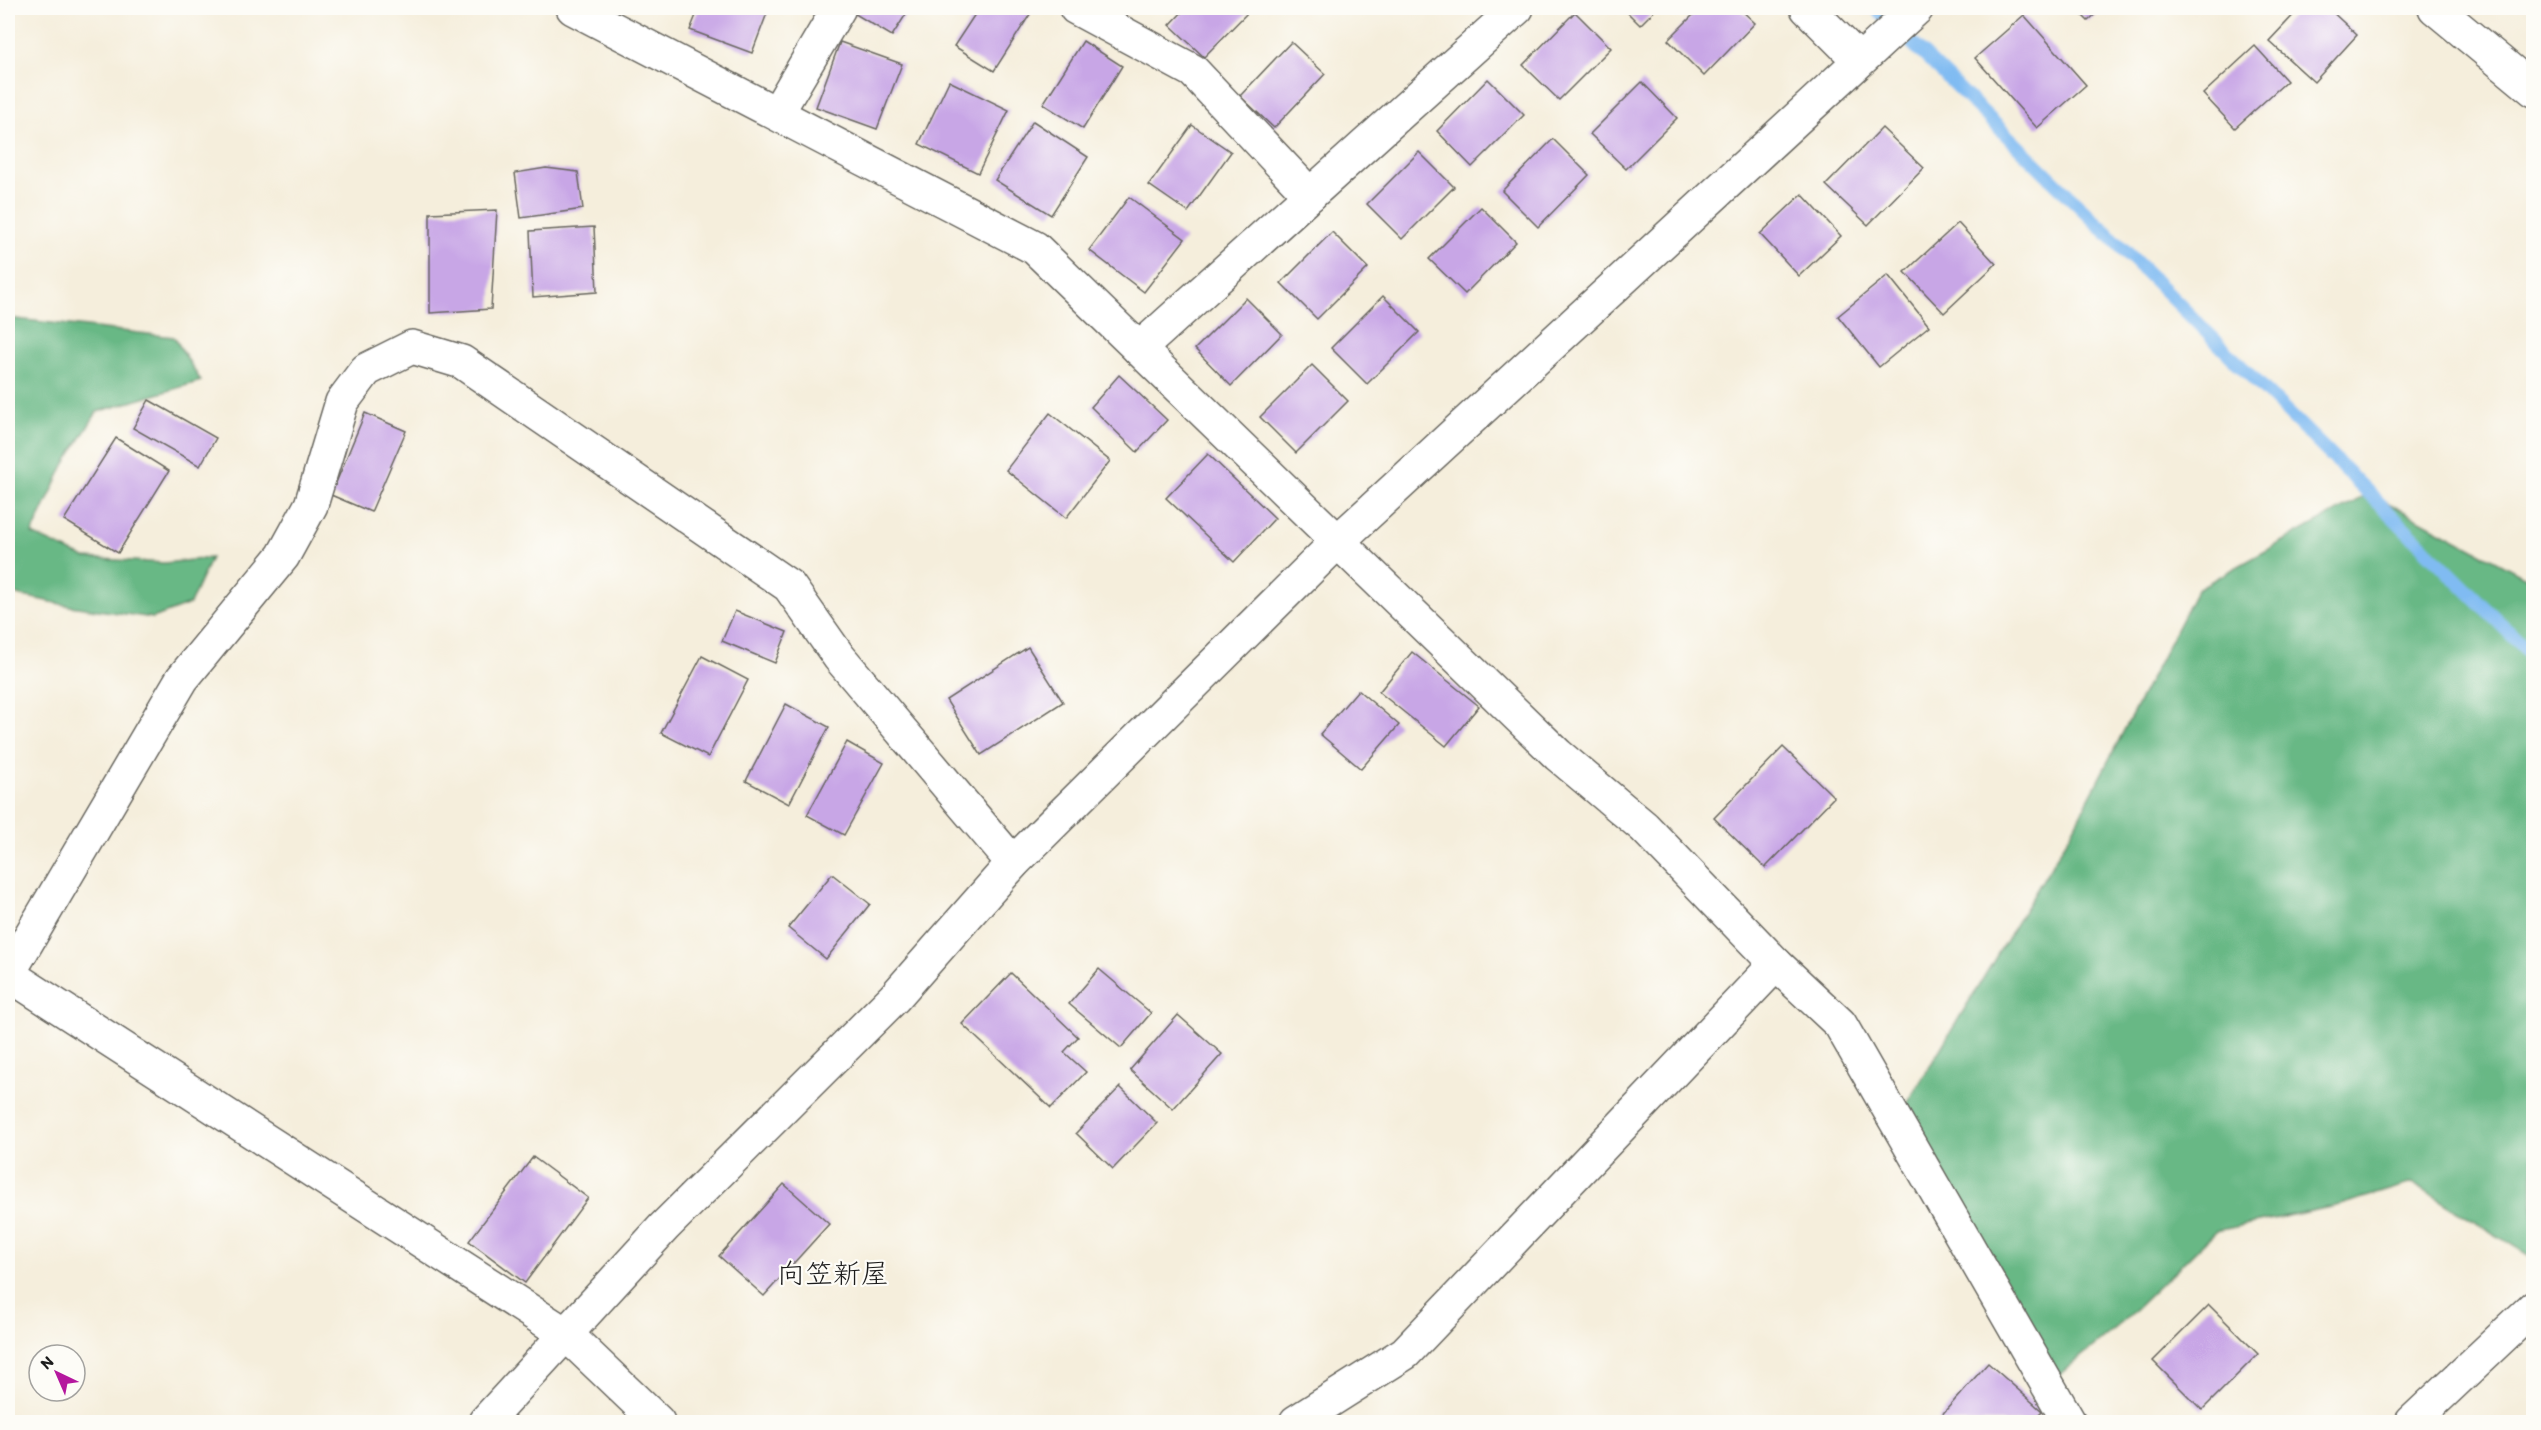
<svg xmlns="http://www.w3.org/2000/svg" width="2541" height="1430" viewBox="0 0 2541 1430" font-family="Itim,'Klee One',sans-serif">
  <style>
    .forest { fill: #67b885; stroke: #426a50; stroke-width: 1.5 }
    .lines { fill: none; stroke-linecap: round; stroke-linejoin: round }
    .stream { stroke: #80bbf2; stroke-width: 14 }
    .building { fill: #c8a6e6 }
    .minor-casing { stroke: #68665f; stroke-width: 36 }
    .tertiary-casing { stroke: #68665f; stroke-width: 36 }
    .minor { stroke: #fff; stroke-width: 33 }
    .tertiary { stroke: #fff; stroke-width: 33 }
    .labels { text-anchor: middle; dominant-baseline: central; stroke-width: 4.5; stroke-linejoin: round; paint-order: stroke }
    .quarter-label { font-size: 28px; fill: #1c1c1c; stroke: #fdfcf7 }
  </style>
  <rect width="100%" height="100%" fill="#fdfcf7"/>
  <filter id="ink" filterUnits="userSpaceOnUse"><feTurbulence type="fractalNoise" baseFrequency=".0167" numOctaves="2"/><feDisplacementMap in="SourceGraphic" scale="12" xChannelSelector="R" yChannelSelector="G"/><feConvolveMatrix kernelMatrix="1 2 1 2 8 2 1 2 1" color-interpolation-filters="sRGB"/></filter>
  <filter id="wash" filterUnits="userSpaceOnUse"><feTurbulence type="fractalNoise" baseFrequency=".008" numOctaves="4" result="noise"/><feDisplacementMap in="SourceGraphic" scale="24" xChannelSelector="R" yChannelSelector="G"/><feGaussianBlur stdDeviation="1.35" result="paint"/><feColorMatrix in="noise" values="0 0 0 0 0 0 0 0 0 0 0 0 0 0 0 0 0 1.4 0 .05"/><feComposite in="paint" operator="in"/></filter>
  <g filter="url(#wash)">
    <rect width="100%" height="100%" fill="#f5eedc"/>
    <g class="forest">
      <polygon points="8,318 174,337 201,381 97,412 64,465 32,534 85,558 164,563 211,558 190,604 153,618 70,606 8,593"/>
      <polygon points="2370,493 2533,581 2533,1258 2412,1183 2340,1205 2216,1231 2119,1325 2048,1384 1896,1122 2071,833 2197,589"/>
    </g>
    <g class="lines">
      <polyline class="stream" points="1876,8 2106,232 2534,657"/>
    </g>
    <g id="blocks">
      <g class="building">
        <polygon points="699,8 769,8 752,53 690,30"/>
        <polygon points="855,8 910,8 892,36 852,12"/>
        <polygon points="979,8 1034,8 994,71 954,46"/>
        <polygon points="1186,8 1252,8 1204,57 1170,25"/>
        <polygon points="1623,8 1657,8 1640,25"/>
        <polygon points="1700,8 1739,8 1755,23 1704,76 1668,40"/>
        <polygon points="2075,8 2102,8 2088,21"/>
        <polygon points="2300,8 2328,8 2357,35 2314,82 2269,41"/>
        <polygon points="1575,12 1611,48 1559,100 1523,65"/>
        <polygon points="2024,15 2086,85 2037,128 1975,58"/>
        <polygon points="1083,41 1122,66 1083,129 1043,104"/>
        <polygon points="840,42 902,64 877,129 816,107"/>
        <polygon points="1291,42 1325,74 1274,128 1240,96"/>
        <polygon points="2255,46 2287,81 2235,128 2203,94"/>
        <polygon points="1488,79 1524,115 1472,167 1437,131"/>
        <polygon points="949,81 1009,110 978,173 919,144"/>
        <polygon points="1642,82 1677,118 1626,169 1590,134"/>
        <polygon points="1033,121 1088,157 1051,215 995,180"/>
        <polygon points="1192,125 1231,152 1188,212 1149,185"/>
        <polygon points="1882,128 1924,168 1868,225 1826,185"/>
        <polygon points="1553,139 1589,175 1538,227 1502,191"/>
        <polygon points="1419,152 1454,187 1402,239 1367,204"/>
        <polygon points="546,168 578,172 583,209 521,218 515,173"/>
        <polygon points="1802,194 1841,236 1799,276 1760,234"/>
        <polygon points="1129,197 1185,239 1144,292 1089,250"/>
        <polygon points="1481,207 1516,242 1465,294 1429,259"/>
        <polygon points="497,210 491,309 430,313 430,213"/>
        <polygon points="1958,223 1996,264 1944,313 1905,272"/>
        <polygon points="594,227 597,292 533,297 530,231"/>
        <polygon points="1332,232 1368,268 1317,319 1281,283"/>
        <polygon points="1888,275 1929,326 1879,367 1838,316"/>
        <polygon points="1383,296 1419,332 1367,384 1331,348"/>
        <polygon points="1246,298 1282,334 1231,386 1195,349"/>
        <polygon points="1312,365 1348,401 1296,453 1260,417"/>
        <polygon points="1119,375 1167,420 1137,452 1091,407"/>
        <polygon points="149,400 216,438 200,466 133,428"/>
        <polygon points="365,413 406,431 371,512 331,495"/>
        <polygon points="1050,413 1110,461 1066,518 1006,470"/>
        <polygon points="116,438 169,471 118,553 64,520"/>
        <polygon points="1208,454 1275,518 1234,562 1166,498"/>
        <polygon points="735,611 787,632 775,663 722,641"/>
        <polygon points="1028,647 1063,702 981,755 946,700"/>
        <polygon points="1412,652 1479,706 1446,746 1379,692"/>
        <polygon points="702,656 748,680 708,757 661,733"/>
        <polygon points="1358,690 1399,725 1361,769 1320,734"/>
        <polygon points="786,704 829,727 789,804 746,781"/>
        <polygon points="847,742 884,763 844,835 807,815"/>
        <polygon points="1783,747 1834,797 1765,868 1714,818"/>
        <polygon points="832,874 870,904 826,959 788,928"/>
        <polygon points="1099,969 1151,1013 1121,1048 1069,1004"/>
        <polygon points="1011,973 1078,1037 1064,1052 1086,1072 1051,1108 962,1024"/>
        <polygon points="1178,1015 1222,1054 1173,1109 1130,1070"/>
        <polygon points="1120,1087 1157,1123 1113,1169 1076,1133"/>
        <polygon points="533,1157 588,1198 525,1283 469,1241"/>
        <polygon points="784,1184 829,1224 764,1296 719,1256"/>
        <polygon points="2209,1305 2258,1354 2202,1410 2153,1361"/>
        <polygon points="1988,1363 2042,1411 2031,1422 1942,1422 1938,1419"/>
      </g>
    </g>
  </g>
  <g filter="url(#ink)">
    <use href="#blocks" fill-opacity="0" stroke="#68665f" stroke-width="1.5"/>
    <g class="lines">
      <defs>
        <g id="minor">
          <polyline points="573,8 1035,248 1558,755 1644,827 1776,964 1840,1024 2069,1422"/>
          <polyline points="1076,8 1193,71 1310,195"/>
          <polyline points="1807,8 1859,60"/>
          <polyline points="777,113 839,8"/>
          <polyline points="1139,349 1517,8"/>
          <polyline points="8,974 182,679 283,556 311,505 342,402 366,370 412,347 462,362 789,586 839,657 1013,863"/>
          <polyline points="8,974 567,1335 658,1422"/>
          <polyline points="1296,1422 1405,1353 1776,964"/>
          <polyline points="2412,1422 2534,1307"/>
        </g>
        <g id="tertiary">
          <polyline points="2435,8 2534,90"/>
          <polyline points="485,1422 664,1227 894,998 1013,863 1337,542 1917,8"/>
        </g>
      </defs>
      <use href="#minor" class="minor-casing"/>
      <use href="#tertiary" class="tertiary-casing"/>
      <use href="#minor" class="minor"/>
      <use href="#tertiary" class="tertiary"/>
    </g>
  </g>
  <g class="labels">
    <g class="quarter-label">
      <text x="833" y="1273">向笠新屋</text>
    </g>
  </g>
  <rect width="2541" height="1430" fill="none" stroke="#fdfcf7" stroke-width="30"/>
  <g transform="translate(57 1373) rotate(316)"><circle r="28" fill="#fdfcf7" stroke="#a3a29f" stroke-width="1.5"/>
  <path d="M0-4.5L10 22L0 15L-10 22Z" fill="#b5179e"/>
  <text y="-9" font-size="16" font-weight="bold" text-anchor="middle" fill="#1c1c1c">N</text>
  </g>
</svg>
